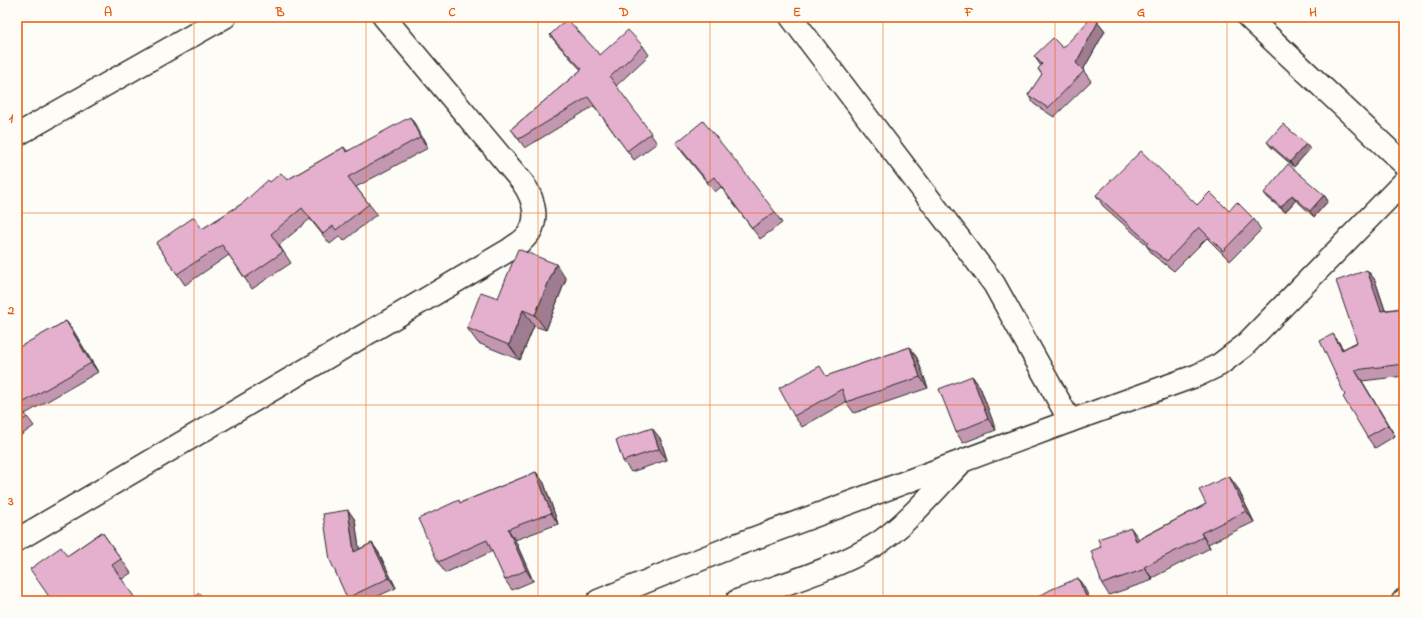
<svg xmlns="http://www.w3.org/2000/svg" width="1421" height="618" viewBox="0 0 1421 618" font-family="'Indie Flower',sans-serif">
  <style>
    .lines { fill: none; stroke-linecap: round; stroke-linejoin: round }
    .minor-casing { stroke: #2b2b2b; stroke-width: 25 }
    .minor { stroke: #fdfcf7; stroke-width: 22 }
    .wall { fill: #c497b0; stroke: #2b2b2b }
    .shaded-wall { fill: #a07b90; stroke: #2b2b2b }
    .building { fill: #e4b0cd; stroke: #2b2b2b }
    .grid { fill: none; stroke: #e8590c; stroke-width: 1; stroke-opacity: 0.55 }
    .neatline { fill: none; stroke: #e8590c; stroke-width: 1.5 }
    .grid-label { font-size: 13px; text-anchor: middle; font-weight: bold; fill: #e8590c }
  </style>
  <rect width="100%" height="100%" fill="#fdfcf7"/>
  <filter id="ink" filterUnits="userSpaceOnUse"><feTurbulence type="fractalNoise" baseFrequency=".025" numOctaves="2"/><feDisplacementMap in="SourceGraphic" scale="8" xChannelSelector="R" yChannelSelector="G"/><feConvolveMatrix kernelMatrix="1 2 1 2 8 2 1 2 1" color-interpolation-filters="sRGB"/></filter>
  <g filter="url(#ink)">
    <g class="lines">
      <defs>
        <g id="minor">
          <polyline points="1248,17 1404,164"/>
          <polyline points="17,135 225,17"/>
          <polyline points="1070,421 1198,375 1219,365 1244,346 1404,182"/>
          <path d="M17,540L509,250C514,246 520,243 525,238C541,222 534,199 523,183L384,17"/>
          <polyline points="598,601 736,545 1070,421 994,284 791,17"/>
          <path d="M737,601C783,584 833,570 875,545C903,528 936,489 959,465"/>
          <polyline points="1403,601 1404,600"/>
        </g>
      </defs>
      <use href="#minor" class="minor-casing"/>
      <use href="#minor" class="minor"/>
    </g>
    <g class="wall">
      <polygon points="1098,22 1105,31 1083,70 1091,81 1054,117 1034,104 1028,95 1042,75 1038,69 1041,66 1034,56 1063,48"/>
      <polygon points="550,35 600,55 643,46 649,55 616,86 657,143 634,160 594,106 525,148 511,129 581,70 557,44"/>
      <polygon points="417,127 428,148 356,187 369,204 377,214 344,241 340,236 330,244 310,219 279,245 291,263 252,289 229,255 185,285 156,243 202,229 243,203 270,182 287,180 344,147 347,151"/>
      <polygon points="1267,142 1310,149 1294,167 1271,147"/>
      <polygon points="676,143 775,212 782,223 760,239 721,187 715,192 683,153"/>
      <polygon points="1264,193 1324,195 1328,201 1314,217 1296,200 1285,212 1268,198"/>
      <polygon points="1096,195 1197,205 1229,211 1254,219 1261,230 1230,261 1207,238 1174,271 1153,255 1146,245 1146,244 1103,206"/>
      <polygon points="1367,270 1375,280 1385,310 1404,308 1404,376 1362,381 1395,436 1375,448 1367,437 1345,395 1333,334 1343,349 1357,342"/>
      <polygon points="566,279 546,330 534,326 520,360 478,343 467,328 498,298"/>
      <polygon points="66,321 73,330 98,372 25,414 34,426 17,438 17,349"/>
      <polygon points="910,347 917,358 928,388 854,413 846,402 802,427 794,416 827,376"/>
      <polygon points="972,376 980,387 996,430 963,443 956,432"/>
      <polygon points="660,438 667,460 631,472 623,461"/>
      <polygon points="536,472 544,483 558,524 515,540 533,581 512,590 505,580 493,551 445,573 438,562 460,503"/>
      <polygon points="1237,487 1254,522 1208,544 1210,548 1152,578 1153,580 1109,595 1102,584 1101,547 1139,539 1206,504"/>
      <polygon points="348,510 355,520 359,549 372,543 379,553 396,588 367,601 350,601 347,598"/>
      <polygon points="102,532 131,573 122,579 67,556"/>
    </g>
    <g class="shaded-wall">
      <polygon points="1098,22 1105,31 1082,72 1076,63"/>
      <polygon points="410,117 417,127 428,148 420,137"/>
      <polygon points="1306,144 1310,149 1294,167 1290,162"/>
      <polygon points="1292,195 1296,200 1285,212 1281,207"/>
      <polygon points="1324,195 1328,201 1314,217 1310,211"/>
      <polygon points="556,264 566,279 546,330 535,315"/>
      <polygon points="1367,270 1375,280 1389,322 1381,311"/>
      <polygon points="523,310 534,326 520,360 509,345"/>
      <polygon points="66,321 73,330 98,372 91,363"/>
      <polygon points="1333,334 1340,344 1350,360 1342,350"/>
      <polygon points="910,347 917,358 928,388 920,377"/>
      <polygon points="1355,370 1362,381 1395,436 1388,425"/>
      <polygon points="972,376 980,387 996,430 988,419"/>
      <polygon points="652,428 660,438 667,460 659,449"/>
      <polygon points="536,472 544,483 558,524 551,513"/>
      <polygon points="1229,476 1237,487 1254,522 1246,511"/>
      <polygon points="348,510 355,520 361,561 354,552"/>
      <polygon points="1131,528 1139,539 1143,552 1136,541"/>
      <polygon points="508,529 515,540 533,581 526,570"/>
      <polygon points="1201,533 1208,544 1210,548 1203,537"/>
      <polygon points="372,543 379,553 396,588 389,578"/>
      <polygon points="1144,567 1152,578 1153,580 1145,569"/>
      <polygon points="1078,578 1084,587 1091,601 1088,601"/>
    </g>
    <g class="building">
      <polygon points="1092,17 1098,22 1076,63 1084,71 1048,108 1028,95 1042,74 1038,69 1042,64 1034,56 1053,38 1063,48"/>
      <polygon points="567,19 600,55 628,30 643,46 610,77 651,133 627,151 588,97 519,139 511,129 582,69 550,35"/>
      <polygon points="410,117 420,137 348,177 369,204 336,230 333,226 323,234 302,208 271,234 283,252 245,278 222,245 177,274 156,243 194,217 202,229 243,203 268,180 270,182 281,173 287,180 344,147 346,152"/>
      <polygon points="703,121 739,165 775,212 752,228 714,177 708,182 676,143"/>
      <polygon points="1283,124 1306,144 1290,162 1267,142"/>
      <polygon points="1141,151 1197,205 1210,192 1229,211 1237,202 1254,219 1223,251 1199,227 1167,261 1146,245 1148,242 1096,195"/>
      <polygon points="1288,164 1324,195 1310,211 1292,195 1281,207 1264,193"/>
      <polygon points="518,249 556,264 535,315 523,310 509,345 467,328 481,292 498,298"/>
      <polygon points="1367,270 1381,311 1404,308 1404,364 1355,370 1388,425 1367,437 1343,397 1345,395 1320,341 1333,334 1342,350 1357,342 1336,281"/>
      <polygon points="66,321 91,363 19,405 27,417 17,424 17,349 21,346"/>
      <polygon points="910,347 920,377 846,402 842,389 794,416 779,388 820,366 826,376"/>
      <polygon points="972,376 988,419 956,432 939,389"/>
      <polygon points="652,428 659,449 623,461 616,440"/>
      <polygon points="536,472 551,513 508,529 526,570 505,580 487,540 438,562 418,519 459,500 460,503"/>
      <polygon points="1229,476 1246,511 1201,533 1203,537 1144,567 1145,569 1102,584 1091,551 1101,547 1098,539 1131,528 1136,541 1206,504 1199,490"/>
      <polygon points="348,510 354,552 372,543 389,578 347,598 330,560 323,514"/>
      <polygon points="102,532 121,559 112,565 137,601 52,601 30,569 61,547 67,556"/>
      <polygon points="1078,578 1088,601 1031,601 1050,590"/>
      <polygon points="199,593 206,601 190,601"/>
    </g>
  </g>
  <path class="grid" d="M194,17V601M366,17V601M538,17V601M710,17V601M883,17V601M1055,17V601M1227,17V601M17,213H1404M17,405H1404"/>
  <rect width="1421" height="618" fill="none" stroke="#fdfcf7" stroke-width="44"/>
  <rect x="22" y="22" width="1377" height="574" class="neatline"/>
  <g class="grid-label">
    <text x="108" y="16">A</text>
    <text x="280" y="16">B</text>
    <text x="452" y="16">C</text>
    <text x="624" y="16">D</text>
    <text x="797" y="16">E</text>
    <text x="969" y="16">F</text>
    <text x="1141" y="16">G</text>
    <text x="1313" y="16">H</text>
    <text x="11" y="122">1</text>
    <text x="11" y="314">2</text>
    <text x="11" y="505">3</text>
  </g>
</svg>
